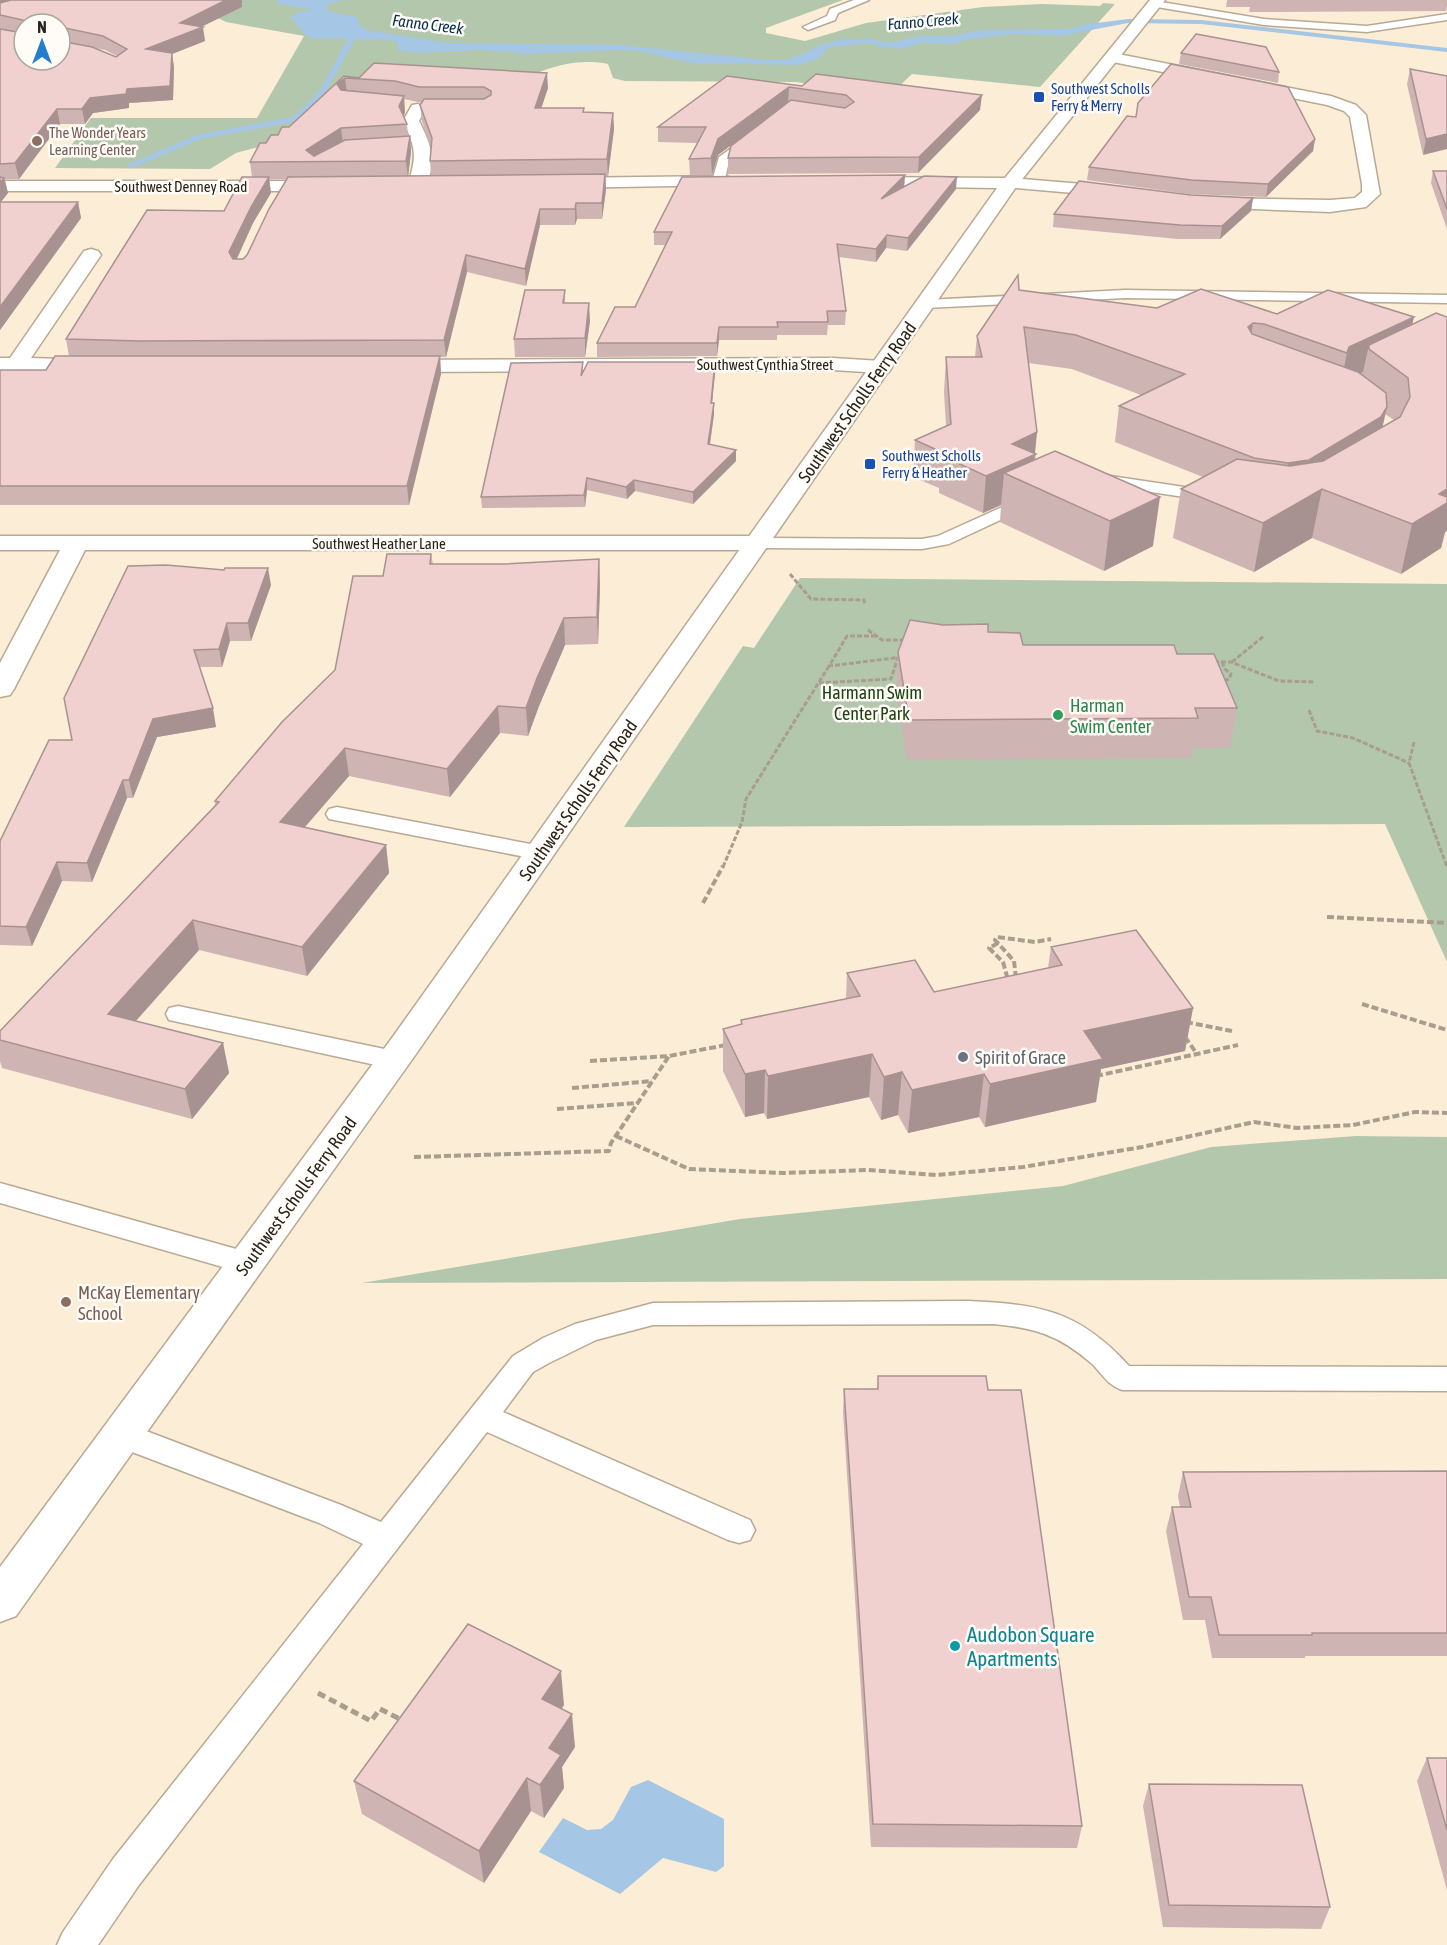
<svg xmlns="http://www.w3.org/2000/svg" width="1447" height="1945" viewBox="0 0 1447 1945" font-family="'Asap Condensed',sans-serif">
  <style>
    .green { fill: #b3c7ad }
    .water { fill: #a5c6e4 }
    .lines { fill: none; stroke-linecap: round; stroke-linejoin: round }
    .stream { fill: #a5c6e4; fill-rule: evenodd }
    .lane-casing { stroke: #b8a994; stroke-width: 3 }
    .street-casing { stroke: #b8a994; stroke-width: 3 }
    .secondary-casing { stroke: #b8a994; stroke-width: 3 }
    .path-far2 { stroke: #a99e8d; stroke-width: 3; stroke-dasharray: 5 2; stroke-linecap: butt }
    .path-far1 { stroke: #a99e8d; stroke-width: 4; stroke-dasharray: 7 3; stroke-linecap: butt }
    .path { stroke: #a99e8d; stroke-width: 5; stroke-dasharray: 8 4.5; stroke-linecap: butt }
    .lane { fill: #fff; fill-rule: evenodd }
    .street { fill: #fff; fill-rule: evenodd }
    .secondary { fill: #fff; fill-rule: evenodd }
    .wall { fill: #ceb4b2; fill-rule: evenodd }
    .shaded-wall { fill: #a89291 }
    .building { fill: #f0d1cf; stroke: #a89291; stroke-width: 1.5; fill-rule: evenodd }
    .transit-dot { fill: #1a4fb4; stroke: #fffcf7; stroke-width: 2 }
    .education-dot { fill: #8d6e63; stroke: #fffcf7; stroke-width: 2 }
    .leisure-dot { fill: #2e9e5b; stroke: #fffcf7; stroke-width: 2 }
    .worship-dot { fill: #6b7280; stroke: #fffcf7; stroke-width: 2 }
    .culture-dot { fill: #0f9aa8; stroke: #fffcf7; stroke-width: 2 }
    .labels { text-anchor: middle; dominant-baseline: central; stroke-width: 5; stroke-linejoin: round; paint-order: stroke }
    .far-transit-label { font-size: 15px; fill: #164399; stroke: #fffcf7; text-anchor: start }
    .far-education-label { font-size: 15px; fill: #785e54; stroke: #fffcf7; text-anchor: start }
    .far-street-label { font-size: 15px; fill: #28221a; stroke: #fffcf7 }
    .far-water-label { font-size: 16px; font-style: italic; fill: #052d4b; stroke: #fffcf7 }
    .street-label { font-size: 18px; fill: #28221a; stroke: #fffcf7 }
    .park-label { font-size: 18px; fill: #1e4212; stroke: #fffcf7 }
    .leisure-label { font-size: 18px; fill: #27864d; stroke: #fffcf7; text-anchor: start }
    .worship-label { font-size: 18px; fill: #5b616d; stroke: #fffcf7; text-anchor: start }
    .education-label { font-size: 18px; fill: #785e54; stroke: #fffcf7; text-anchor: start }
    .near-culture-label { font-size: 21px; fill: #0d838f; stroke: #fffcf7; text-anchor: start }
  </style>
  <rect width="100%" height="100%" fill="#fcedd6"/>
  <g class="green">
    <path d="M182,0H843L766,28V33L805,41L866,23L983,7L1042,4L1100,6L1103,3L1115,4L1040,87L912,74L891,94L795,82L625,81L613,78L608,64C583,59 558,64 535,74L374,71L273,143L236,153L210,169L55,168L91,118H257L304,36L226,22Z"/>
    <polygon points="800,578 1447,584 1447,962 1385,824 624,827 743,646 754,648"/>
    <polygon points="1356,1136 1447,1137 1447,1279 362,1283 740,1219 1063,1186 1211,1147"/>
  </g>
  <g class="water">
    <polygon points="278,0 343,0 328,4 326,8 331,12 357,17 359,25 366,30 448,43 620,45 766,60 784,60 801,55 820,45 842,39 872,39 889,43 920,36 952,36 980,30 1070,29 1095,22 1092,30 1063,36 1015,34 969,39 954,44 920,43 902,49 881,47 870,43 829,47 818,59 799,65 691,63 639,51 618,50 527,54 481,50 417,53 398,50 397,42 390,40 314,38 308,37 292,19 291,15 311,9 278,4 276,2"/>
    <polygon points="648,1780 724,1819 724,1866 716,1872 663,1858 620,1894 539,1852 563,1818 587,1830 601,1829 613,1820 631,1787"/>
  </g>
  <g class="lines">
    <g class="stream">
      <polygon points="1128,19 1201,20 1447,48 1447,52 1201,24 1128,23 1075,33 1072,31 1097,23"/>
      <polygon points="354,32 357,36 327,89 314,107 298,121 201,139 132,168 125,166 196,135 293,117 308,103 322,87 344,45"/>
    </g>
    <defs>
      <g id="lane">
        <polygon points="854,0 869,0 838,13 835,20 808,30 803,27 827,16 830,9"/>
        <polygon points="1155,1 1264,19 1367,26 1447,14 1447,20 1367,32 1264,25 1151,6 1151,2"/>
        <polygon points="754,132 760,136 758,139 729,161 724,184 714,184 712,181 719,157"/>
        <polygon points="1125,290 1447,295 1447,303 1125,298 926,308 919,304 926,300"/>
        <polygon points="1097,474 1211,491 1217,492 1220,496 1217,500 1211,501 1091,483 1088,479 1091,475"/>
        <polygon points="1031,494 1037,495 1040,499 1037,503 949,544 922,549 758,548 752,547 749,543 752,539 758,538 922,539 938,536"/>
        <polygon points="337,807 541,846 549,848 552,853 549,858 541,860 329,819 326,814 329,809"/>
        <polygon points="178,1006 394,1051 403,1054 407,1060 403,1066 394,1069 169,1020 166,1014 169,1008"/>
        <polygon points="0,1183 247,1252 257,1256 261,1263 257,1270 247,1274 0,1203"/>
        <path d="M968,1301C1040,1304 1079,1311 1129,1366L1447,1367V1391L1122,1390C1107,1385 1102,1373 1091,1363C1059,1335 1035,1328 994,1324L653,1325L596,1340L549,1363L533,1372L503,1412L750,1520L755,1530L750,1540L739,1543L728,1540L487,1432L139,1885L98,1945H57L63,1932L113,1859L363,1544L319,1523L111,1444L107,1435L111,1426L122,1423L133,1426L341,1505L381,1522L513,1356L543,1338L575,1324L653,1303Z"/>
      </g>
      <g id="street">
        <polygon points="1113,53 1331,96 1356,105 1366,115 1380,194 1366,207 1330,212 1203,207 1200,203 1203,199 1209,198 1330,200 1355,198 1362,192 1362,184 1350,117 1344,111 1327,105 1108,61 1105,58"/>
        <path d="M418,104L426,109L419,121C431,144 439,165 423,189H411L408,185C417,155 416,149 403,121L412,105Z"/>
        <polygon points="1010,178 1119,187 1125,188 1128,192 1125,196 1119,197 1004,187 1001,183 1004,179"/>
        <polygon points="91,249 98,251 101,255 31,358 94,360 102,361 105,366 102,371 94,372 0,370 0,358 10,358 84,251"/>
        <polygon points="833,358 881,361 889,362 892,367 889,372 881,373 833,370 395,372 387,371 384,366 387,361 395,360"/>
        <polygon points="0,536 758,536 767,538 770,543 767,548 758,550 85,550 14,689 10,695 0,697 0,663 60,550 0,550"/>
      </g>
      <g id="secondary">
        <polygon points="1150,0 1165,0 1016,187 416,1054 16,1616 0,1622 0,1567 392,1038 997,188 859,186 853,185 850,181 853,177 1005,178"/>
        <polygon points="723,176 729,177 732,181 729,185 562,188 556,187 553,183 556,179 562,178"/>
        <polygon points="0,181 327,181 333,182 336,186 333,190 327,191 0,191"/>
      </g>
    </defs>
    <use href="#lane" class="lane-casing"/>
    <use href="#street" class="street-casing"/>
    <use href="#secondary" class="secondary-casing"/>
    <g class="path-far2">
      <polyline points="790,574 811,599 864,600 865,605"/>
      <polyline points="868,630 882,640 906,640"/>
      <polyline points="876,636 847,636 829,666 902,657"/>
      <polyline points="1214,662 1231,662 1279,681 1315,682"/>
      <polyline points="1222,662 1225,669 1231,674 1229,679 1223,681"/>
      <polyline points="1232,662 1264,636"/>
      <polyline points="819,683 891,679 898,657"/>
      <polyline points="1309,710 1317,731 1353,738 1409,763"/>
      <polyline points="1414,742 1409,763 1447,867"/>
      <polyline points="723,867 742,822 746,799 829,666"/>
    </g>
    <g class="path-far1">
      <polyline points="703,903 723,866"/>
      <polyline points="1327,917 1447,923"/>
      <polyline points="998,943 989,948 1003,962 1008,980"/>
      <polyline points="1016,978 1014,961 995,940 997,937 1035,942 1051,939"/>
      <polyline points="1362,1004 1447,1030"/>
      <polyline points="1186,1022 1232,1031"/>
      <polyline points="1185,1037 1197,1054"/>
      <polyline points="590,1061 669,1056 726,1045"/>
      <polyline points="1096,1076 1238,1045"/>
      <polyline points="572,1088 652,1081"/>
      <polyline points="557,1109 638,1103"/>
      <polyline points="616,1136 689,1169 783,1173 868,1170 937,1175 1023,1167 1142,1147 1254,1122 1297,1128 1353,1125 1415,1112 1447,1113"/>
      <polyline points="414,1157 609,1151 611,1143 669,1056"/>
    </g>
    <polyline class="path" points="318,1693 371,1721 380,1709 404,1721"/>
    <use href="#lane" class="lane"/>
    <use href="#street" class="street"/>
    <use href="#secondary" class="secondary"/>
  </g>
  <g class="wall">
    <path d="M0,0H242V7L202,26L205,41L172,54L174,67L173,100L129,103V108L93,113L85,124H60L19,179H5L8,193L1,202H78L81,218L0,330ZM24,24H60V41L105,50L117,56L24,60Z"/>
    <polygon points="1227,0 1447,0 1447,5 1446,11 1249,12 1250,7 1226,7"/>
    <polygon points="1181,53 1279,72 1278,83 1179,64"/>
    <polygon points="1410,69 1447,76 1423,155 1407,84"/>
    <path d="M344,76L359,78L548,88L541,108L584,112L613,113L614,129L608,176H606V190L602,219H577L575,225H540L526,286L467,272L446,357H440L441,374L409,505H0V370H46L69,356L66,339L224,211L252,177L250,162L266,143L289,127ZM404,99L422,103L420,105L422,121L431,148L430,161L431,176H408L411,152L410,136H408L407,124L404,116L405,112ZM269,179H287L247,255L243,259H237L253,223L271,193Z"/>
    <polygon points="727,76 980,110 918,173 728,174 728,158 758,125 718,155 712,175 690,175 689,159 698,143 658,142 658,127"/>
    <polygon points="1315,139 1313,151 1266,197 1189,194 1087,180 1089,167"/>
    <polygon points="1433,171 1447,171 1447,229 1431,183"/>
    <polygon points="905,175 904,187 956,189 907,251 886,248 876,262 839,257 846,311 845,325 828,325 827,335 777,335 777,340 719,340 717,356 597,357 597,343 635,307 666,245 654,245 654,232"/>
    <polygon points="1191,195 1253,198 1251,211 1220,239 1178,239 1053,227 1054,214"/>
    <polygon points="565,290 565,303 590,321 585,357 515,357 514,339"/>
    <path d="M1019,290L1157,308L1277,314L1412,325L1447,317V531L1445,532L1441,548L1401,574L1312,538L1254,572L1173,538L1181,489L1203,477L1115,442L1119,406L1141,395L1072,369L1028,363L1037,432L1034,454H1036L1035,460L1153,546L1104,571L1000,522L1001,505L983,513L939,493V488L913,477L915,440L946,426L944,392L946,357H975L977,336ZM1385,414L1394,420L1382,427Z"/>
    <polygon points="583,362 583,372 715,362 715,373 712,403 714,414 710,445 736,450 736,461 693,504 635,491 627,499 587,490 585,507 482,508 481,497"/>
    <polygon points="431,554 433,564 505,564 599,559 600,586 598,644 565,645 539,706 528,736 500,733 450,797 349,776 305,827 386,845 389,873 307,976 199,950 136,1021 223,1043 229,1073 192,1119 2,1068 0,1061 0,1031 215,805 215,801 335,670 383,576"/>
    <polygon points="271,585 251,641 230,641 222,667 200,667 216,727 157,737 133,798 127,798 92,882 62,881 32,946 0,945 0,841 72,740"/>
    <polygon points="988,632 1023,645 1177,654 1237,708 1230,748 1193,748 1191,758 907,760 896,691 898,652"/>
    <polygon points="1051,947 1193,1008 1185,1051 1101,1069 1096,1102 985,1127 979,1117 908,1133 898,1115 881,1120 869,1097 767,1119 764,1113 745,1117 723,1071 723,1029 741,1025 741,1020 846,999 847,973 934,992 1048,968"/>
    <polygon points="878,1376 988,1390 1082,1826 1077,1848 871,1847 843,1412 844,1389 877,1389"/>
    <polygon points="1447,1471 1447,1656 1305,1656 1305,1658 1212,1658 1205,1620 1183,1620 1166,1531 1172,1507 1180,1507 1178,1496 1183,1472"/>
    <polygon points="564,1705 561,1709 575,1747 562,1767 564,1788 544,1818 531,1811 484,1883 362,1814 354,1781"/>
    <polygon points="1427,1758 1447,1758 1447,1890 1417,1781"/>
    <polygon points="1149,1784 1330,1907 1321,1929 1163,1927 1143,1806"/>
  </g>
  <g class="shaded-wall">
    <polygon points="0,0 14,0 0,4"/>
    <polygon points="226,0 242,0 242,7 193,31 203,27 205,41 172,54 174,67 173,100 129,103 129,108 93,113 85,124 82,109 90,98 127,89 146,49 180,23"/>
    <polygon points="547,73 548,88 536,124 535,108"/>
    <polygon points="345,78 347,94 339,100 337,84"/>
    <polygon points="789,87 788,103 718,155 712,175 711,158 718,139"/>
    <polygon points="982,95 980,110 918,173 919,157"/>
    <polygon points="404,96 405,112 401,122 399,106"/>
    <polygon points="57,109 60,124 19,179 15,163"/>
    <polygon points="613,113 614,129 608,176 607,159"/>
    <polygon points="341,128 343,144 315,162 306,150"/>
    <polygon points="1447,134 1447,149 1423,155 1426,139"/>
    <polygon points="410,136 411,152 408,178 406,161"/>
    <polygon points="1315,139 1313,151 1266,197 1268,184"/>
    <polygon points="605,174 606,190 602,219 602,203"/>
    <polygon points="905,175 904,188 881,199"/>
    <polygon points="269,177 271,193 253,223 232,269 229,252 251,207"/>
    <polygon points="957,177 956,189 907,251 908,238"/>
    <polygon points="4,178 8,193 0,203 0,183"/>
    <polygon points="1253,198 1251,211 1220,239 1222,226"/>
    <polygon points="78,202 81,218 0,330 0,307"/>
    <polygon points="576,203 577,219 575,225 575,209"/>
    <polygon points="540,209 540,225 526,286 525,269"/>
    <polygon points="887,235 886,248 876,262 876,249"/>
    <polygon points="466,255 467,272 446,357 444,340"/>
    <polygon points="589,303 590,321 585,357 585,338"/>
    <polygon points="1414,317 1406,351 1369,345 1363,372 1342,382 1340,388 1347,353 1349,347"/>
    <polygon points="1253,323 1247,358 1248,327"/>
    <polygon points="719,327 719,340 717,356 717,343"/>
    <polygon points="440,356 441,374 409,505 407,486"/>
    <polygon points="715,362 715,373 711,414 711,403"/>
    <polygon points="714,403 714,414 708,456 708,444"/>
    <polygon points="1387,407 1379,443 1281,500 1288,463"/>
    <polygon points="1037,432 1032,486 1004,473 1001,505 983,513 986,476 1012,444"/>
    <polygon points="736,450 736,461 693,504 693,492"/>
    <polygon points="587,478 587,490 585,507 584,495"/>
    <polygon points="634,480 635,491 627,499 626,487"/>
    <polygon points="1322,489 1312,538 1254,572 1263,523"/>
    <polygon points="1447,489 1447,531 1445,532 1441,548 1401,574 1412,524 1439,494"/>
    <polygon points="1160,497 1153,546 1104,571 1110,521"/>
    <polygon points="599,559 600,586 598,644 597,617"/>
    <polygon points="268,568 271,585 251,641 248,623"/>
    <polygon points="564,618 565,645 539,706 528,736 526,708 537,678"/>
    <polygon points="227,623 230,641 222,667 219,649"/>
    <polygon points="498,706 500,733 450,797 447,769"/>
    <polygon points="213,708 216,727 157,737 133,798 129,780 153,719"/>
    <polygon points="345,748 349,776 285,850 280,822"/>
    <polygon points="123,780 127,798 92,882 87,863"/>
    <polygon points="386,845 389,873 307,976 302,947"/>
    <polygon points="57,862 62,881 32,946 26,927"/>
    <polygon points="193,920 199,950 116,1043 108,1014"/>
    <polygon points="1193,1008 1185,1051 1101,1069 1096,1102 985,1127 990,1084 1084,1031"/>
    <polygon points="223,1043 229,1073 192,1119 185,1089"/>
    <polygon points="872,1054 869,1097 767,1119 768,1076"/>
    <polygon points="765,1070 764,1113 745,1117 745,1074"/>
    <polygon points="902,1072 898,1115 881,1120 884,1077"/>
    <polygon points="984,1074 979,1117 908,1133 912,1090"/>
    <polygon points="561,1671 564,1705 546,1733 542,1699"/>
    <polygon points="572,1714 575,1747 562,1767 564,1788 544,1818 540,1785 549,1748"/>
    <polygon points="527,1778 531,1811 484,1883 479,1851"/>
  </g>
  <g class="building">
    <path d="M11,0H226L180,23L203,27L146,49L172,53L170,86L127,89L126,94L90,98L82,109H57L15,163L0,164V29L23,33V20L0,15V3ZM24,24H60V27L103,36L127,49L116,57L92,47L60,41V60H24Z"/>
    <polygon points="1196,34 1266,47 1279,72 1181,53"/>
    <polygon points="374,63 547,73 535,108 584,108 583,112 613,113 607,159 430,161 432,138 420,105 424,99 484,99 491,95 491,91 484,87 419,87 395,81 345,78 337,84 341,90 404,96 399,106 407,124 341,128 306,150 314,156 345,140 410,136 406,161 250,162 260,143 266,143 271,135 278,135 282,127 289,127 344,76 359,78"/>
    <polygon points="1171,64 1288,87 1315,139 1268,184 1191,180 1089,167 1127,116 1136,117 1138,103"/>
    <polygon points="1410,69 1447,76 1447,134 1426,139"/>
    <polygon points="816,74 982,95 919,157 728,158 731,146 791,100 845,108 854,102 846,95 789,87 718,139 711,158 689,159 706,127 658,127 727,76 802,86"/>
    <polygon points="1433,171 1447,171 1447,209"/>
    <polygon points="605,174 602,203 576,203 575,209 540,209 525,269 466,255 444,340 140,341 66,339 147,210 224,211 242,177 269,177 251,207 229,252 233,259 243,259 247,255 269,209 288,177"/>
    <polygon points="905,175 881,199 924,176 957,177 908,238 887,235 876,249 837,244 846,311 827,311 828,322 777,322 778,327 719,327 717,343 597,343 615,307 635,307 672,232 654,232 682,177"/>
    <polygon points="0,177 4,178 0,183"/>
    <polygon points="1079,181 1191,195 1253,198 1222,226 1180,225 1054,214"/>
    <polygon points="0,202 78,202 0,307"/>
    <polygon points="1018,275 1019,290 1157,308 1201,289 1277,314 1328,290 1414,317 1349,347 1347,353 1264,324 1253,323 1248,327 1252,334 1358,372 1386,393 1387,407 1381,417 1309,460 1288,463 1254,458 1119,406 1185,374 1076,335 1024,327 1037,432 1012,444 1036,454 986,476 942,456 946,454 915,440 951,424 946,357 982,357 977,336"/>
    <polygon points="525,290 565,290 563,303 589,303 585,338 514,339"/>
    <polygon points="1436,313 1447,317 1447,489 1439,494 1447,497 1447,503 1412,524 1322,489 1263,523 1181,489 1237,459 1290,466 1323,461 1400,417 1410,397 1408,378 1369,349 1369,345"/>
    <polygon points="55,356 440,356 407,486 0,486 0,370 46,370"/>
    <polygon points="583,362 581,376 588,362 715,362 711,403 714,403 708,444 736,450 693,492 634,480 626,487 587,478 584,495 481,497 511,363"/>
    <polygon points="1055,451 1160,497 1110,521 1004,473"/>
    <polygon points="387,554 431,554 430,564 505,564 599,559 597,617 564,618 537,678 526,708 498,706 447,769 345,748 280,822 386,845 302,947 193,920 108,1014 223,1043 185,1089 0,1040 0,1031 219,802 215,801 282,722 335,670 353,576 383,576"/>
    <polygon points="166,565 224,570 225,568 268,568 248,623 227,623 219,649 194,650 213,708 153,719 129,780 123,780 87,863 57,862 26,927 0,926 0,841 49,740 72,740 64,698 128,566"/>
    <polygon points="910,620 943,625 988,624 988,632 1020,633 1023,645 1174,645 1177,654 1214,654 1237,708 1195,708 1198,718 909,720 898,652"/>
    <polygon points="1136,930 1193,1008 1084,1031 1103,1059 990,1084 984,1074 912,1090 902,1072 884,1077 872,1054 768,1076 765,1070 745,1074 723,1029 742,1024 741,1020 860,996 847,973 915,960 934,992 1062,965 1051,947"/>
    <polygon points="878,1376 986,1376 988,1390 1021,1390 1082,1826 873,1824 844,1389 878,1389"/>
    <polygon points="1447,1471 1447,1633 1312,1633 1312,1635 1219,1635 1211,1597 1189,1597 1172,1507 1191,1507 1183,1472"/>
    <polygon points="468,1624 561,1671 542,1699 572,1714 549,1748 561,1755 540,1785 527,1778 479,1851 354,1781"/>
    <polygon points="1427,1758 1447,1758 1447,1830"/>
    <polygon points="1149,1784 1302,1785 1330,1907 1169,1905"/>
  </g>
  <g class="transit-dot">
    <rect x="1033" y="91" width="12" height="12" rx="3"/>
    <rect x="864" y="458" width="12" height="12" rx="3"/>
  </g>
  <g class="education-dot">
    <circle cx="37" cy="141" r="6"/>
    <circle cx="66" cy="1302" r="6"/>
  </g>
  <circle class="leisure-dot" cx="1058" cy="715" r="6"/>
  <circle class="worship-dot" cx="963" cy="1057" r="6"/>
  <circle class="culture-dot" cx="955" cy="1646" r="6"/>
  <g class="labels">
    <g class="far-transit-label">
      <text x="1051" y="88">Southwest Scholls<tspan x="1051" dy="17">Ferry &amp; Merry</tspan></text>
      <text x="882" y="455">Southwest Scholls<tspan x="882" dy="17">Ferry &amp; Heather</tspan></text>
    </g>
    <g class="far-education-label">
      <text x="49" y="132">The Wonder Years<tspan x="49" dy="17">Learning Center</tspan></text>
    </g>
    <g class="far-street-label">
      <text x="181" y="186">Southwest Denney Road</text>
      <text x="765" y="364">Southwest Cynthia Street</text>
      <text x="379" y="543">Southwest Heather Lane</text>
    </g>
    <g class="far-water-label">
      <text transform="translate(923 21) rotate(-5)">Fanno Creek</text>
      <text transform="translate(428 24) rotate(7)">Fanno Creek</text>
    </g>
    <g class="street-label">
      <text transform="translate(857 402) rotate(-55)">Southwest Scholls Ferry Road</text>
      <text transform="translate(578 800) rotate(-55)">Southwest Scholls Ferry Road</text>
      <text transform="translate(296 1196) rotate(-54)">Southwest Scholls Ferry Road</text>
    </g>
    <g class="park-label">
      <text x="872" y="692">Harmann Swim<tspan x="872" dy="21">Center Park</tspan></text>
    </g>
    <g class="leisure-label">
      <text x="1070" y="705">Harman<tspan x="1070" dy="21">Swim Center</tspan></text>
    </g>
    <g class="worship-label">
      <text x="975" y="1057">Spirit of Grace</text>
    </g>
    <g class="education-label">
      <text x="78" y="1292">McKay Elementary<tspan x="78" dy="21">School</tspan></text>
    </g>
    <g class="near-culture-label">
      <text x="967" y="1634">Audobon Square<tspan x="967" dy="24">Apartments</tspan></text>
    </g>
  </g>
  <g transform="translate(42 42)"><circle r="28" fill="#fffcf7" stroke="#a9a59f" stroke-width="1.5"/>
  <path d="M0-4.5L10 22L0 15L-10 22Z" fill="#237fcc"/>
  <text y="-9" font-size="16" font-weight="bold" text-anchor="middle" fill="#28221a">N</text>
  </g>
</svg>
